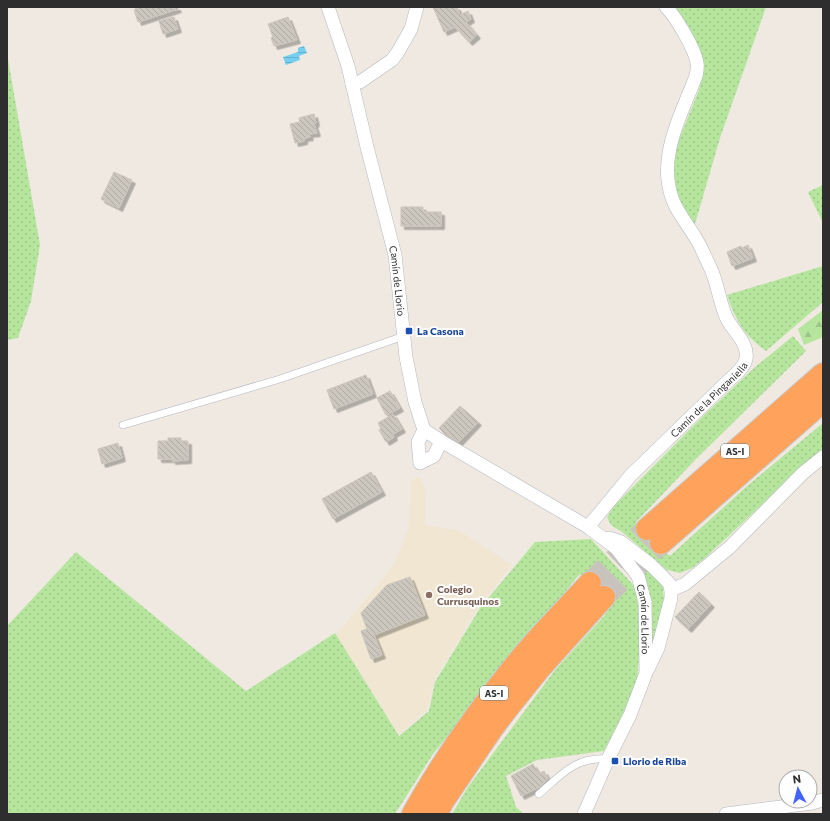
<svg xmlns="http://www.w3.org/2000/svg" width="830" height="821" viewBox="0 0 830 821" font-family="Commissioner,sans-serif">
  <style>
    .education { fill: #f0e6d1 }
    .grass { fill: url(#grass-dots) }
    .forest { fill: url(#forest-firs) }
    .water { fill: url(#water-rules) }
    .building { fill: url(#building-back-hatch); stroke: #cbc5ba; filter: url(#shadow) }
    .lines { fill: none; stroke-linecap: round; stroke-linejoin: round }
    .highway-tunnel { stroke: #c8c4bd; stroke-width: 22; stroke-dasharray: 22 11; stroke-linecap: butt }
    .lane-casing { stroke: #b4b7c1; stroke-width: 8 }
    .street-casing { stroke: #b4b7c1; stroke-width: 14 }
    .highway-casing { stroke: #c9c9c9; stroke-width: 24 }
    .lane { stroke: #fff; stroke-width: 7 }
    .street { stroke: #fff; stroke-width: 13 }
    .highway { stroke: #ffa35c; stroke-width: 22 }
    .transit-dot { fill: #1a4fb4; stroke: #fff; stroke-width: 1.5 }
    .education-dot { fill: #8d6e63; stroke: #fff; stroke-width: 1.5 }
    .labels { text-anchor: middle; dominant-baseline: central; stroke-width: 4; stroke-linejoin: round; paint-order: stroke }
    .shield { fill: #fff; stroke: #6d6d6d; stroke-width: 1 }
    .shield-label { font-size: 9px; font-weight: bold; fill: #2e2e2e }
    .street-label { font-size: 10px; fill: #2e2e2e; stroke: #fff }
    .transit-label { font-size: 10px; font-weight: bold; fill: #164399; stroke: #fff; text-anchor: start }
    .education-label { font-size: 10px; font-weight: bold; fill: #785e54; stroke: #fff; text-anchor: start }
  </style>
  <defs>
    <pattern id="grass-dots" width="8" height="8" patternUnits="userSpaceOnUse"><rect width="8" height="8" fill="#b6e59e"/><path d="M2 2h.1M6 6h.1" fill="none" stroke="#9dc588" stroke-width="1.8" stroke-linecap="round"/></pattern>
    <pattern id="forest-firs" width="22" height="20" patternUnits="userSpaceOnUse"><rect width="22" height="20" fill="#b6e59e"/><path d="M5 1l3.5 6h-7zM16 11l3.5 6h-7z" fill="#9dc588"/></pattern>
    <pattern id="water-rules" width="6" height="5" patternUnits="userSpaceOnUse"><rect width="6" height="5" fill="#75cff0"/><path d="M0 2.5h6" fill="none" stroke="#66b2ce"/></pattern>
    <pattern id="building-back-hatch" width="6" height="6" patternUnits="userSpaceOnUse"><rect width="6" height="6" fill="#cbc7bf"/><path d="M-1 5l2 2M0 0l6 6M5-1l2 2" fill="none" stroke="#afaba4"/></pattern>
    <filter id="shadow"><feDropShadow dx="3.5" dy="3.5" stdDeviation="0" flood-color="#0004"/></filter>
  </defs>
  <rect width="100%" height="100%" fill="#efe9e1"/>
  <polygon class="education" points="420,477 425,489 425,525 460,531 512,565 478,608 434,681 427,710 399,734 336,635 381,581 396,560 409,527 411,480"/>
  <g class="grass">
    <polygon points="670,7 766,7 720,138 695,224 683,210 677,196 674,173 675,149 699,90 704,67 684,25"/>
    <polygon points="7,53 40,245 31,301 18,338 7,340"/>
    <polygon points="823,185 823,223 808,192"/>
    <path d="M823,266V302L766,351C744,335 736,321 727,295Z"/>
    <polygon points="793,336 806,351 696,459 636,522 641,530 652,536 655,545 670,556 747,486 823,423 823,450 785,483 705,558 692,568 680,573 667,570 622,532 611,525 607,517 615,505 702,417 754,368"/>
    <polygon points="591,539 636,588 639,613 640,644 637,681 625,710 604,751 537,760 506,776 516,807 524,814 452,814 468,787 555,670 605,615 611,606 611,600 585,574 579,575 433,754 395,814 7,814 7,626 76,552 246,691 335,633 399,736 429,711 435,682 480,608 535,542"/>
    <polygon points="632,557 653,572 663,587 664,602 651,651"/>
  </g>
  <polygon class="forest" points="823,310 823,337 804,345 798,329"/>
  <polygon class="water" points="304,46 307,53 299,56 300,60 286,65 283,57 298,52 298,48"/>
  <g class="building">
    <polygon points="135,7 177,7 178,9 138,22 134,10 136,9"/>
    <polygon points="433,7 457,7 460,15 468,11 471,19 466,22 477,35 469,42 455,27 444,32"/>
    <polygon points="174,17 178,29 163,34 159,21"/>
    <polygon points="288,17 297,40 274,46 271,38 273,37 268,24"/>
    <polygon points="314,114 316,123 314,124 317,133 309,134 310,137 304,138 304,141 295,143 290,124 300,122 299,118"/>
    <polygon points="114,172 132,180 119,208 101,199"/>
    <polygon points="401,207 423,207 423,212 441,212 441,226 401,226"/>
    <polygon points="748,245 753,258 732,266 727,252 741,246 742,248"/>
    <polygon points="366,375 373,394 334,409 327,390"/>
    <polygon points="390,391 400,408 386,415 377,398"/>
    <polygon points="460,406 478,422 459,442 446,435 439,428"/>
    <polygon points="393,414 402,429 393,434 394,437 386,442 379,430 381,429 378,423"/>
    <polygon points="168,438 181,438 181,441 188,441 188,460 172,461 172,459 158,459 158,441 168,441"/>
    <polygon points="118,443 122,458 102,464 98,449"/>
    <polygon points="371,472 382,492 333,519 322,499"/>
    <polygon points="410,577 425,615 374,635 382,655 371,659 361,631 367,629 361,613 387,585"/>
    <polygon points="699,592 711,604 688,629 675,617"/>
    <polygon points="533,764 539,774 544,771 548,779 541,786 521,796 511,776"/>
  </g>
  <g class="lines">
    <g class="highway-tunnel">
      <polyline points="590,583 647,529"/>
      <polyline points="604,597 661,543"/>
    </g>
    <defs>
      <g id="lane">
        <polyline points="123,425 280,379 404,336"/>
        <path d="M539,794C561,775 576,756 608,759"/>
      </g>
      <g id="street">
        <path id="s1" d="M328,7L348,66L367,147L395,255L406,357L415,402L424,430L441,441L588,527L616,548L638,576L645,602L646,673L630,715L608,759L584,814"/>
        <polyline points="352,84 360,82 392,60 398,52 411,29 417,7"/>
        <polyline points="424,430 418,442 420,463 434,456 441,441"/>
        <path id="s2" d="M588,527L631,475L727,382C734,376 744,368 746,359C749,343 733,331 727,319C719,302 718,283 710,267C705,257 701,246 695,237C682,216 671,206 668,180C664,144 684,108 696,76C697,71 698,67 697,63C695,49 676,17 666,7"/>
        <polyline points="609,538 621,542 651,565 669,583 671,590 671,598 658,648 648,669"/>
        <polyline points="671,590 685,584 730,547 803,473 823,457"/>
        <polyline points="726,814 812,803 823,800"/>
      </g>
      <g id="highway">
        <polyline points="647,529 823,374"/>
        <polyline points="661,543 823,401"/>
        <path d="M413,814C444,758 482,706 522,657C544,631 568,607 590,583"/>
        <polyline points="436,814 443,801 491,730 506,710 539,669 604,597"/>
      </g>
    </defs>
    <use href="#lane" class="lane-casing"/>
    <use href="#street" class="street-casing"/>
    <use href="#highway" class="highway-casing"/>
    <use href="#lane" class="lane"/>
    <use href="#street" class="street"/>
    <use href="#highway" class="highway"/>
  </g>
  <g class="transit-dot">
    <rect x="405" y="327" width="8" height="8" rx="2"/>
    <rect x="611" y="757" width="8" height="8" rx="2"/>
  </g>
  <circle class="education-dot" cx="429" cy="595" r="4"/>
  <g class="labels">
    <g class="shield">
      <rect x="721" y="444" width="28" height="14" rx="3"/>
      <rect x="480" y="686" width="28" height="14" rx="3"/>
    </g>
    <g class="shield-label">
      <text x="735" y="451">AS-I</text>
      <text x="494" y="693">AS-I</text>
    </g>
    <g class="street-label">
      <text stroke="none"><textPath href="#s1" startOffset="283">Camín de Llorio</textPath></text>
      <text stroke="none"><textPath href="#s2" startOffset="176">Camín de la Pinganiella</textPath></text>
      <text stroke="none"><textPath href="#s1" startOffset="740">Camín de Llorio</textPath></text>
    </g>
    <g class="transit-label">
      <text x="417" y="331">La Casona</text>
      <text x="623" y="761">Llorio de Riba</text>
    </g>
    <g class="education-label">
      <text x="437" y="589">Colegio<tspan x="437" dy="12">Currusquinos</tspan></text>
    </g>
  </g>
  <rect width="830" height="821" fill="none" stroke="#2e2e2e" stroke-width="16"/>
  <g transform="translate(798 789) rotate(353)"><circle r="19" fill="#ffffff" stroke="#ababab"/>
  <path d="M0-3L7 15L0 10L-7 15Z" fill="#4264fb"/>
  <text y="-6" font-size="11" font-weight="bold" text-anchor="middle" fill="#2e2e2e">N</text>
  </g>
</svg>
